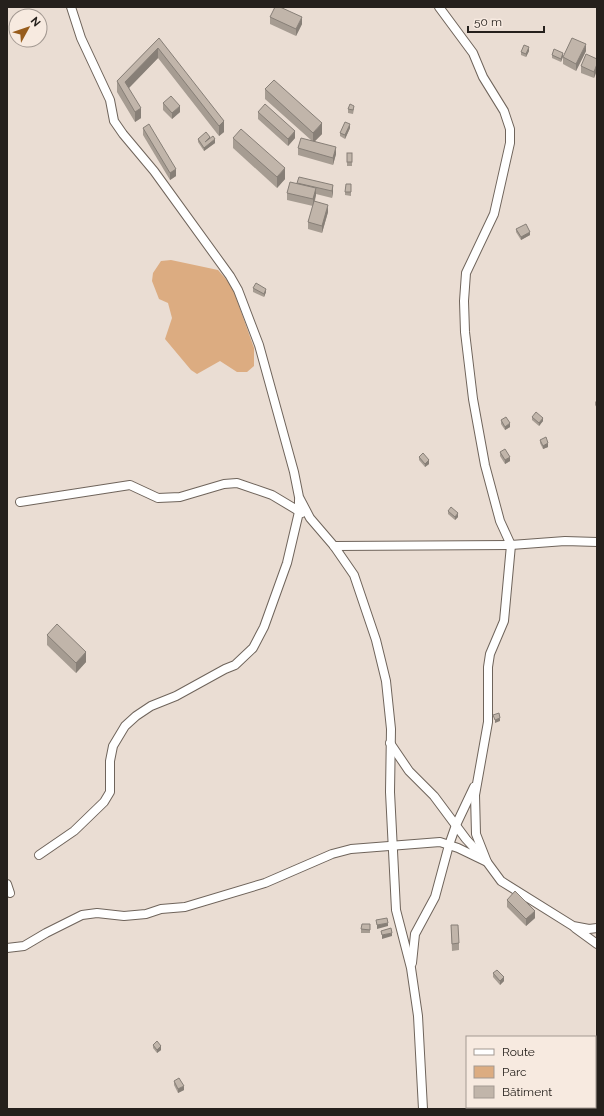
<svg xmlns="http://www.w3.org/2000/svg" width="604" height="1116" viewBox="0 0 604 1116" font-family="Raleway,sans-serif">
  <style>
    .green { fill: #dcac81 }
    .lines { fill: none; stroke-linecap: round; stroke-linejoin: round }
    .street-casing { stroke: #6f645b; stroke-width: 10 }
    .street { stroke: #fff; stroke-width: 8 }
    .wall { fill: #a69c92 }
    .shaded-wall { fill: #877f77 }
    .building { fill: #c1b5aa; stroke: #877f77 }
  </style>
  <rect width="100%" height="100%" fill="#eaddd3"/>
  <polygon class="green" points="171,260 218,270 232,286 254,348 254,366 247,372 237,372 220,361 197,374 191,370 165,339 172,318 168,303 159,299 152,281 153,273 161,261"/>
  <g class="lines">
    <defs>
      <g id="street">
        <polyline points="71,7 81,38 110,100 114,121 123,134 154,171 230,276 238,290 259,345 294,472 299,497 310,518 334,546 354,575 376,640 386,681 391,729 390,792 396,910 411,968 418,1016 423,1109"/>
        <polyline points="439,7 473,53 483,77 504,111 510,129 510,143 494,214 466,273 464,301 465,332 473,399 485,465 500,521 511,545 504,621 490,654 488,667 488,722 475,795 476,834 487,862 501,881 573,926 589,929 597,928"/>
        <polyline points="20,502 130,485 158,498 180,497 224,484 237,483 272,495 302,513"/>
        <polyline points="334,546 511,545 565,541 597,542"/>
        <polyline points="39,855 74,831 104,802 110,792 110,761 113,746 125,726 136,716 151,706 176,696 225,669 235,665 253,648 264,627 287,563 299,512 299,500"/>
        <polyline points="7,884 10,893"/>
        <polyline points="575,928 597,944"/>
        <polyline points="7,948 24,946 46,933 82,915 97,913 124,916 146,914 161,909 185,907 265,883 332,854 351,849 440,842 458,848 487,862 466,839 434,796 409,771 390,743"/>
        <polyline points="412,963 415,934 435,897 449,845 456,825 474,787"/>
      </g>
    </defs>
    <use href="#street" class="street-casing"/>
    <use href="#street" class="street"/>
  </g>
  <g class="wall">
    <polygon points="270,17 302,24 296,36 270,24"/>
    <polygon points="159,38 224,132 219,136 158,58 129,88 141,118 135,122 117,92 117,81"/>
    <polygon points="529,51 526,57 521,55 521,52"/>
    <polygon points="586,51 576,71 563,64 563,57"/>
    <polygon points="563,53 561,62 552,58 552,55"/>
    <polygon points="597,59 594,78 581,73 581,66"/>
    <polygon points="265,89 322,134 315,141 336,154 333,165 298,155 298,148 311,140 265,99"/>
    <polygon points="163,103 180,112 172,119 163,110"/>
    <polygon points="348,109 354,109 353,114 348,113"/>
    <polygon points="258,112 295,138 288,146 258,119"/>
    <polygon points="143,128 176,176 170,180 143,135"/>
    <polygon points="350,128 345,139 340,136 340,133"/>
    <polygon points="210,138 215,143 204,151 198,142 198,139"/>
    <polygon points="233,138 285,179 277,188 233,148"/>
    <rect x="347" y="153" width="5" height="13"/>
    <polygon points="297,183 333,185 333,192 332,198 316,194 315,201 328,212 322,233 308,229 308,222 313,206 287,200 287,193 297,184"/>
    <polygon points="351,184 351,196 345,195 345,192"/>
    <polygon points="516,229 530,235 521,240 516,232"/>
    <polygon points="253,288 266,292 264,297 253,292"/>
    <polygon points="597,400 597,408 595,405 595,402"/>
    <polygon points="532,417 543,421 539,426 532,420"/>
    <polygon points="501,420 510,427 505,430 501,424"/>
    <polygon points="540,440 548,447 543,449 540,443"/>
    <polygon points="500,452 510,461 505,464 500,456"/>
    <polygon points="419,457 429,464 425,467 419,460"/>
    <polygon points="448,511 458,517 455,520 448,514"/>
    <polygon points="47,635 86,662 76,673 47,645"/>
    <polygon points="507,900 535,918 526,926 507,907"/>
    <polygon points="451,925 459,943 459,950 452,951"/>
    <polygon points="370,928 370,933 361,933 361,929"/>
    <polygon points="493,973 504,981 500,985 493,977"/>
    <polygon points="153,1045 161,1050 157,1053 153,1048"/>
    <polygon points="174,1081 184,1090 178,1093 174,1085"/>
  </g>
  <g class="shaded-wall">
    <polygon points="302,17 302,24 296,36 296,29"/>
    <polygon points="586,44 586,51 576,71 576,64"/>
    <polygon points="529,47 529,51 526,57 526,54"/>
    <polygon points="158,48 158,58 125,92 125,82"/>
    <polygon points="563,53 563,57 561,62 561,59"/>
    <polygon points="597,64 597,71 594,78 594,72"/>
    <polygon points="180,106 180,112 172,119 172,113"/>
    <polygon points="141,108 141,118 135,122 135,112"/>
    <polygon points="224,121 224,132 219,136 219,126"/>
    <polygon points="322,123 322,134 313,143 313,133"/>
    <polygon points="350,124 350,128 345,139 345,135"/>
    <polygon points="295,131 295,138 288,146 288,139"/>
    <polygon points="215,139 215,143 204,151 204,148"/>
    <polygon points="336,147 336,154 333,165 333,158"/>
    <polygon points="285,168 285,179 277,188 277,177"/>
    <polygon points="176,169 176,176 170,180 170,173"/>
    <polygon points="333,185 333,192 332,198 332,191"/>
    <polygon points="316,188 316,195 313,206 313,199"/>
    <polygon points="328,205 328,212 322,233 322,226"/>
    <polygon points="530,232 530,235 521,240 521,237"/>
    <polygon points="266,289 266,292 264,297 264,294"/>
    <polygon points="543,418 543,421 539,426 539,423"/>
    <polygon points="510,423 510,427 505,430 505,427"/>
    <polygon points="548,443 548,447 543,449 543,446"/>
    <polygon points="510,457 510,461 505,464 505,460"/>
    <polygon points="429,460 429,464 425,467 425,464"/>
    <polygon points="458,513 458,517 455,520 455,517"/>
    <polygon points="86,652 86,662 76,673 76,663"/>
    <polygon points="500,718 500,721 495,723 495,720"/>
    <polygon points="535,911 535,918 526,926 526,919"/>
    <polygon points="388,923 388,926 377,929 377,925"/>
    <polygon points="392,933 392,936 382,939 382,935"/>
    <polygon points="504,977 504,981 500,985 500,981"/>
    <polygon points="161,1046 161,1050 157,1053 157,1050"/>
    <polygon points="184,1086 184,1090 178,1093 178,1089"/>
  </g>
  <g class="building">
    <polygon points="275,7 280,7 302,17 296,29 270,17"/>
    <polygon points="159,38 224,121 219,126 158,48 125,82 141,108 135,112 117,81"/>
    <polygon points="572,38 586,44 576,64 563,57"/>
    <polygon points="524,45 529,47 526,54 521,52"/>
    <polygon points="554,49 563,53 561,59 552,55"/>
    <polygon points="586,54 597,59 597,64 594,72 581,66"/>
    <polygon points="274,80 322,123 313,133 265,89"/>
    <polygon points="171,96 180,106 172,113 163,103"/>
    <polygon points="265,104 295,131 288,139 258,112"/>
    <polygon points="350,104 354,106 353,110 348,109"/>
    <polygon points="345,122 350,124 345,135 340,133"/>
    <polygon points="149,124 176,169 170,173 143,128"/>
    <polygon points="241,129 285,168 277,177 233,138"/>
    <polygon points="206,132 210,137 205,142 213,136 215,139 204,148 198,139"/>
    <polygon points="301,138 336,147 333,158 298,148"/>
    <rect x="347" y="153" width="5" height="9"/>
    <polygon points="299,177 333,185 332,191 297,183"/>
    <polygon points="290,182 316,188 313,199 287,193"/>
    <polygon points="346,184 351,184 351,192 345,192"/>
    <polygon points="314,201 328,205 322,226 308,222"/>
    <polygon points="526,224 530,232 521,237 516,229"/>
    <polygon points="256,283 266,289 264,294 253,288"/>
    <polygon points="536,412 543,418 539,423 532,417"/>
    <polygon points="506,417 510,423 505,427 501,420"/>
    <polygon points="546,437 548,443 543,446 540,440"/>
    <polygon points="505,449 510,457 505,460 500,452"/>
    <polygon points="423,453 429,460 425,464 419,457"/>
    <polygon points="451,507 458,513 455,517 448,511"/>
    <polygon points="57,624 86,652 76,663 47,635"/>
    <polygon points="499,713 500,718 495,720 493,715"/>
    <polygon points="515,891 535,911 526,919 507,900"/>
    <polygon points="387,918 388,923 377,925 376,920"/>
    <polygon points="362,924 370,924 370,930 361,929"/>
    <polygon points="451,925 458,925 459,943 452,944"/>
    <polygon points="391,928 392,933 382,935 381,931"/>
    <polygon points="497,970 504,977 500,981 493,973"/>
    <polygon points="157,1041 161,1046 157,1050 153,1045"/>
    <polygon points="179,1078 184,1086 178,1089 174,1081"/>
  </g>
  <rect width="604" height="1116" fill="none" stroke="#25201c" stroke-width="16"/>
  <rect x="466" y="1036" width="130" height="72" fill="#f7eae0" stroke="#a39992"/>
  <rect x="474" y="1049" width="20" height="6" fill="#ffffff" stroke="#a39992"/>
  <text x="502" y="1056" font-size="12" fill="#25201c">Route</text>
  <rect x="474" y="1066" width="20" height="12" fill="#dcac81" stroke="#a39992"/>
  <text x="502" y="1076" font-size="12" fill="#25201c">Parc</text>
  <rect x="474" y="1086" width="20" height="12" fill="#c1b5aa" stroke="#a39992"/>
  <text x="502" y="1096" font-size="12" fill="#25201c">Bâtiment</text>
  <g transform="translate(28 28) rotate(50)"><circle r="19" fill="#f7eae0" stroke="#a39992"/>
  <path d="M0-3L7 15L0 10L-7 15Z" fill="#975c1c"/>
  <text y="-6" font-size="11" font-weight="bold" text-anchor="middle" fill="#25201c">N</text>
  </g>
  <path d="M468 26v6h76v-6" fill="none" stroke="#25201c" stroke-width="2"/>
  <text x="474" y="26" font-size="12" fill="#25201c" stroke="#f7eae0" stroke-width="3" paint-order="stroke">50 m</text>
</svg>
